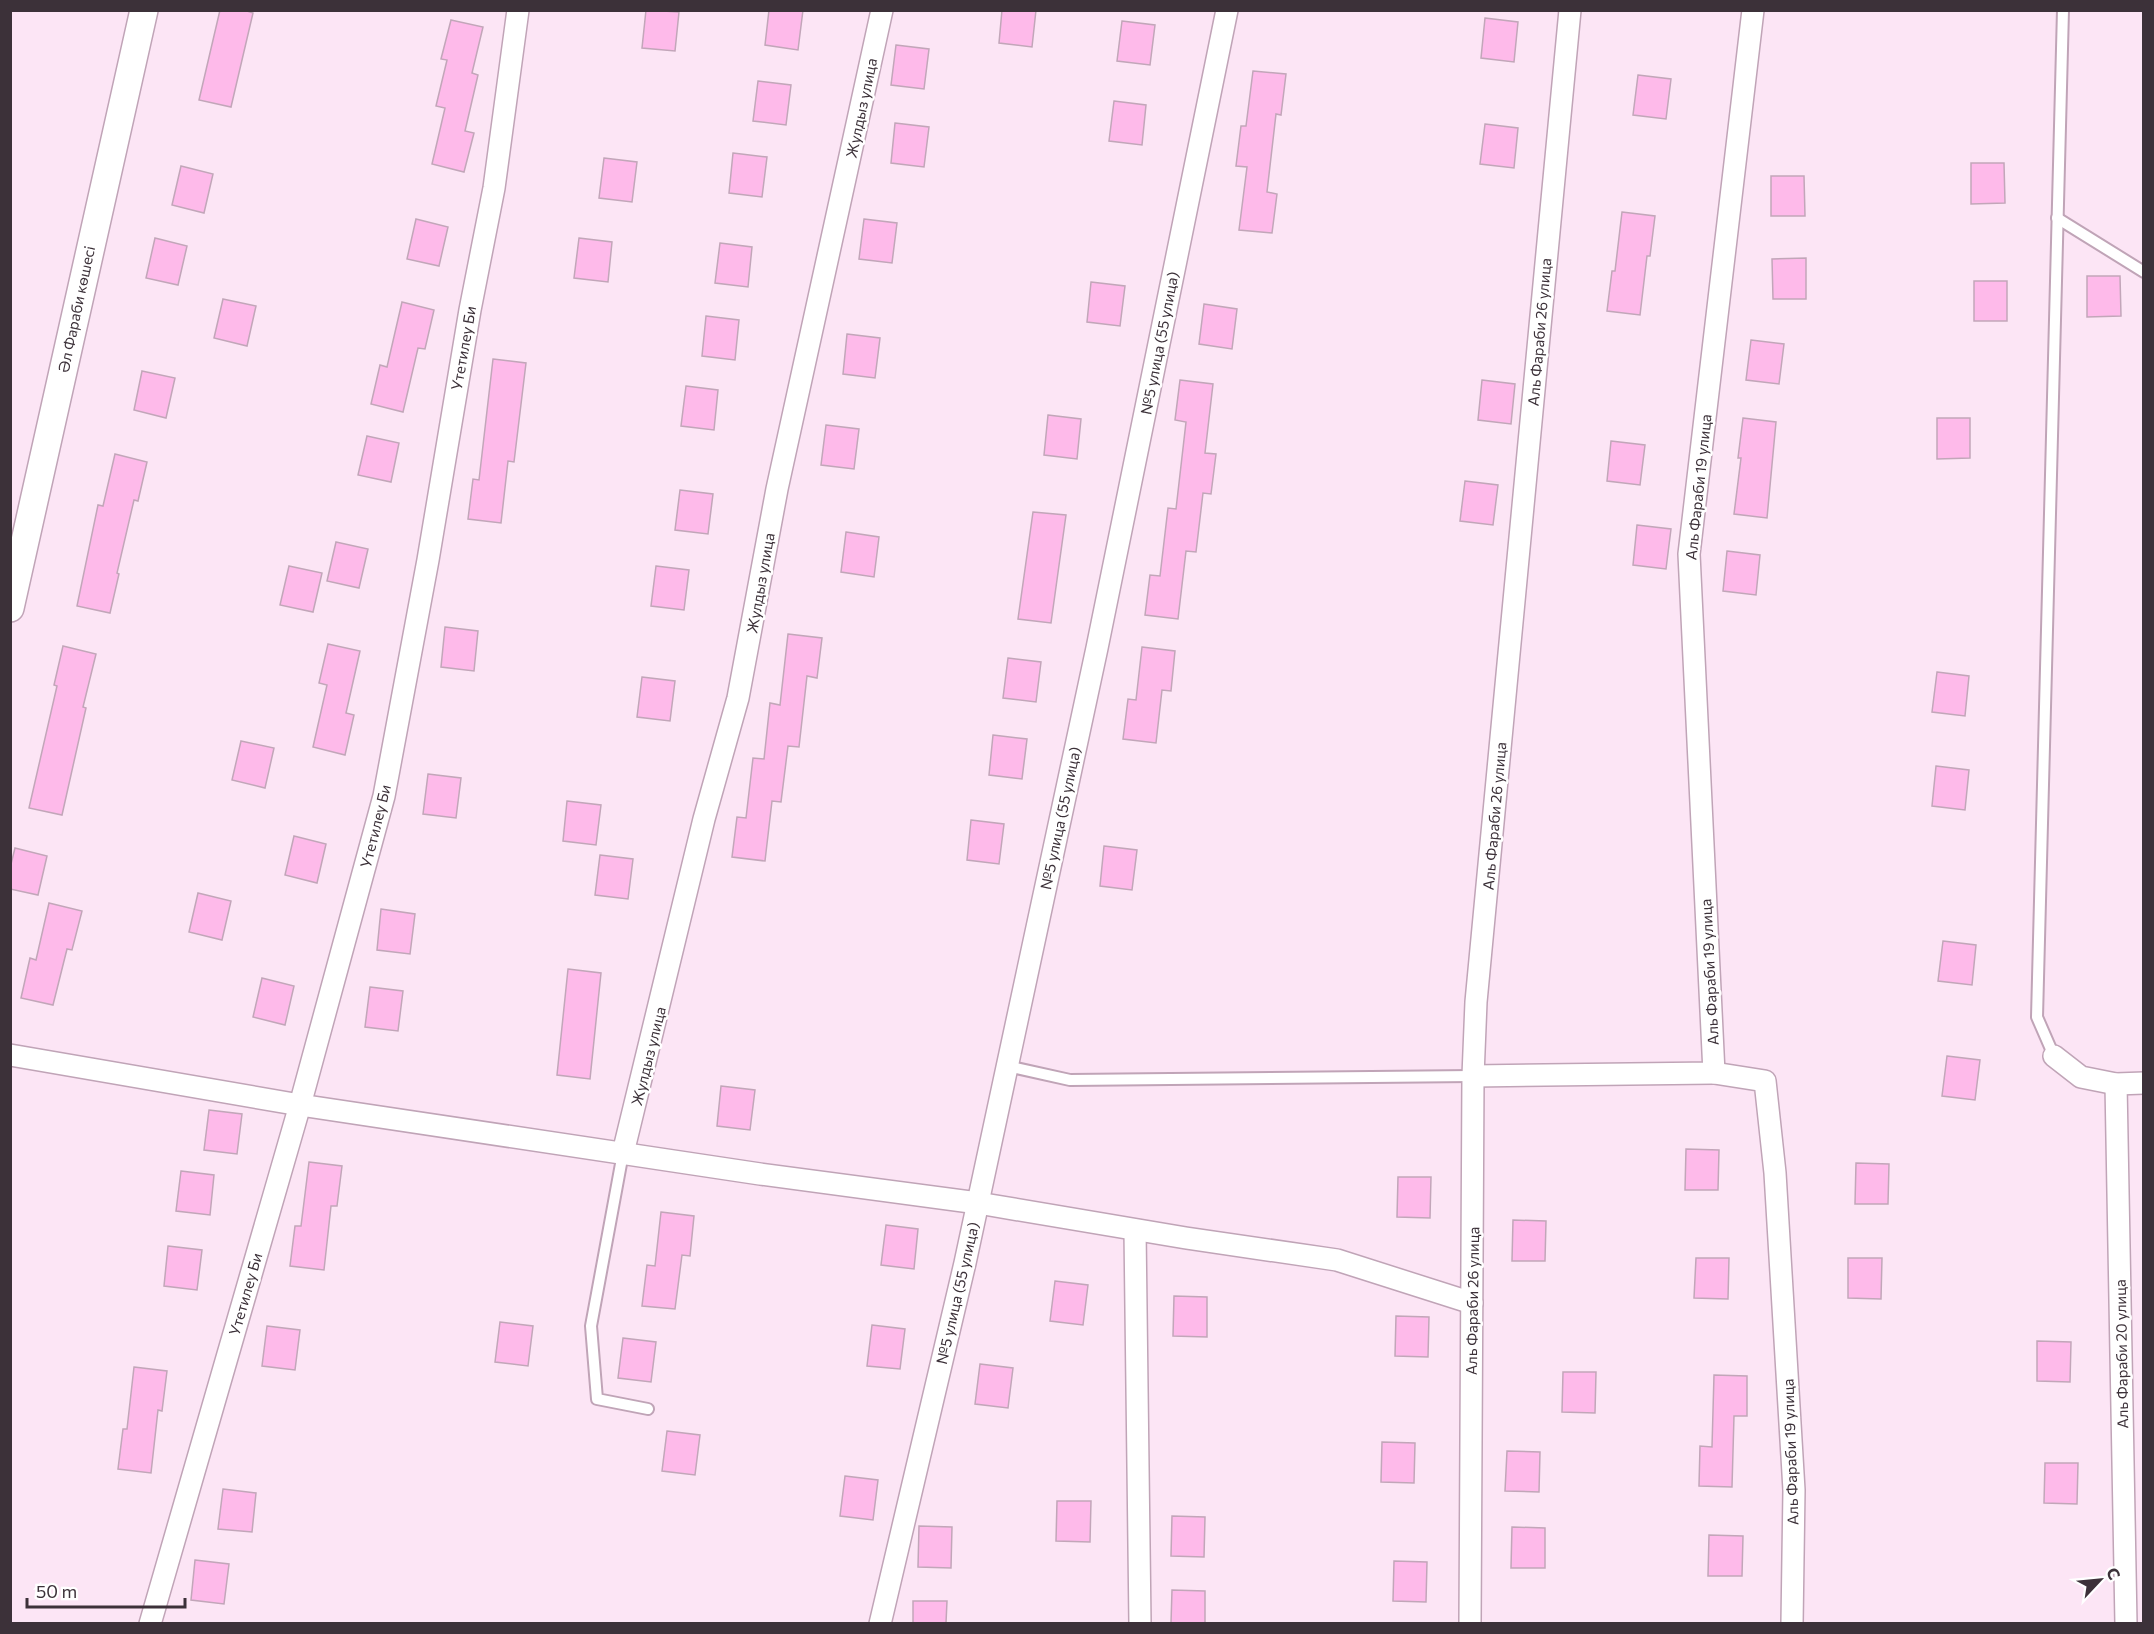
<svg xmlns="http://www.w3.org/2000/svg" width="2154" height="1634" viewBox="0 0 2154 1634" font-family="Commissioner,sans-serif">
  <style>
    .building { fill: #febaea; stroke: #c2a6b9; stroke-width: 1.5 }
    .lines { fill: none; stroke-linecap: round; stroke-linejoin: round }
    .service-casing { stroke: #c0a4b7; stroke-width: 14 }
    .minor-casing { stroke: #c0a4b7; stroke-width: 24 }
    .tertiary-casing { stroke: #c0a4b7; stroke-width: 30 }
    .service { stroke: #fff; stroke-width: 10 }
    .minor { stroke: #fff; stroke-width: 21 }
    .tertiary { stroke: #fff; stroke-width: 27 }
    .labels { text-anchor: middle; dominant-baseline: central; stroke-width: 5; stroke-linejoin: round; paint-order: stroke }
    .street-label { font-size: 15px; fill: #3c3139; stroke: #fff }
  </style>
  <rect width="100%" height="100%" fill="#fce5f5"/>
  <g class="building">
    <polygon points="220,10 244,10 253,13 231,107 199,100"/>
    <polygon points="646,10 679,12 675,51 642,48"/>
    <polygon points="769,10 803,10 798,50 765,45"/>
    <polygon points="1002,10 1036,10 1032,47 999,43"/>
    <polygon points="1485,18 1518,22 1514,62 1481,58"/>
    <polygon points="451,20 483,27 472,73 478,75 465,131 474,133 464,172 432,164 445,108 436,106 447,60 441,59"/>
    <polygon points="1122,21 1155,25 1150,65 1117,61"/>
    <polygon points="896,45 929,49 924,89 891,85"/>
    <polygon points="1253,71 1286,74 1281,115 1276,114 1267,192 1277,194 1272,233 1239,230 1247,167 1236,166 1241,126 1246,126"/>
    <polygon points="1638,75 1671,79 1666,119 1633,115"/>
    <polygon points="758,81 791,85 786,125 753,121"/>
    <polygon points="1114,101 1146,105 1142,145 1109,141"/>
    <polygon points="895,123 929,127 924,167 891,163"/>
    <polygon points="1485,124 1518,128 1514,168 1480,164"/>
    <polygon points="733,153 767,157 762,197 729,193"/>
    <polygon points="604,158 637,162 632,202 599,198"/>
    <polygon points="1971,163 2004,163 2005,203 1971,204"/>
    <polygon points="181,166 213,174 204,213 172,205"/>
    <polygon points="1771,176 1804,176 1805,216 1771,216"/>
    <polygon points="1622,212 1655,216 1650,256 1647,256 1640,315 1607,311 1612,271 1615,271"/>
    <polygon points="416,219 448,227 439,266 407,259"/>
    <polygon points="864,219 897,223 892,263 859,259"/>
    <polygon points="155,238 187,246 178,285 146,278"/>
    <polygon points="579,238 612,242 608,282 574,278"/>
    <polygon points="720,243 752,247 748,287 715,283"/>
    <polygon points="1806,258 1806,299 1773,299 1772,259"/>
    <polygon points="2087,276 2120,276 2121,316 2087,317"/>
    <rect x="1974" y="281" width="33" height="40"/>
    <polygon points="1091,282 1125,286 1120,326 1087,322"/>
    <polygon points="223,299 256,306 247,346 214,338"/>
    <polygon points="402,302 434,310 425,349 418,348 403,412 371,404 380,365 387,367"/>
    <polygon points="1204,304 1237,309 1232,349 1199,344"/>
    <polygon points="706,316 739,320 735,360 702,356"/>
    <polygon points="847,334 880,338 875,378 843,374"/>
    <polygon points="1751,340 1784,344 1779,384 1746,380"/>
    <polygon points="493,359 526,363 514,462 508,461 501,523 468,519 473,479 479,480"/>
    <polygon points="142,371 175,378 166,418 134,410"/>
    <polygon points="1180,380 1213,384 1205,453 1216,454 1211,494 1203,493 1196,552 1186,551 1178,619 1145,615 1150,575 1160,576 1168,508 1176,509 1186,422 1175,420"/>
    <polygon points="1482,380 1515,384 1511,424 1478,420"/>
    <polygon points="686,386 718,390 714,430 681,426"/>
    <polygon points="1048,415 1081,419 1077,459 1044,455"/>
    <polygon points="1743,418 1776,422 1767,518 1734,514 1741,458 1738,458"/>
    <polygon points="1937,418 1970,418 1970,458 1937,459"/>
    <polygon points="826,425 859,429 854,469 821,465"/>
    <polygon points="367,436 399,443 391,482 358,475"/>
    <polygon points="1611,441 1645,445 1640,485 1607,481"/>
    <polygon points="115,454 147,462 138,501 134,500 117,573 119,574 110,613 77,606 98,505 103,506"/>
    <polygon points="1465,481 1498,485 1493,525 1460,521"/>
    <polygon points="680,490 713,494 708,534 675,530"/>
    <polygon points="1033,512 1066,515 1051,623 1018,619"/>
    <polygon points="1637,525 1671,529 1666,569 1633,565"/>
    <polygon points="846,532 879,537 874,577 841,572"/>
    <polygon points="336,542 368,549 359,588 327,581"/>
    <polygon points="1727,551 1760,555 1756,595 1723,591"/>
    <polygon points="289,566 322,573 313,612 280,605"/>
    <polygon points="656,566 689,570 684,610 651,606"/>
    <polygon points="445,627 478,631 474,671 441,667"/>
    <polygon points="788,634 822,638 817,678 807,676 799,747 788,746 781,802 772,801 765,861 732,857 737,817 746,818 753,758 764,759 770,703 780,705"/>
    <polygon points="328,644 360,651 346,713 354,715 345,755 313,747 327,685 319,683"/>
    <polygon points="63,646 96,654 83,707 86,708 62,815 29,808 57,686 54,685"/>
    <polygon points="1142,647 1175,651 1171,691 1162,690 1156,743 1123,739 1128,699 1136,700"/>
    <polygon points="1008,658 1041,662 1036,702 1003,698"/>
    <polygon points="1937,672 1969,676 1965,716 1932,712"/>
    <polygon points="642,677 675,681 670,721 637,717"/>
    <polygon points="993,735 1027,739 1022,779 989,775"/>
    <polygon points="241,741 274,748 265,788 232,780"/>
    <polygon points="1936,766 1969,770 1965,810 1932,806"/>
    <polygon points="428,774 461,778 456,818 423,814"/>
    <polygon points="567,801 601,805 596,845 563,841"/>
    <polygon points="971,820 1004,824 999,864 967,860"/>
    <polygon points="294,836 326,844 317,883 285,875"/>
    <polygon points="1104,846 1137,850 1132,890 1100,886"/>
    <polygon points="15,848 47,856 38,895 10,889 10,868"/>
    <polygon points="600,855 633,859 628,899 595,895"/>
    <polygon points="198,893 231,901 222,940 189,932"/>
    <polygon points="49,903 82,911 72,950 67,949 53,1005 21,998 30,958 36,960"/>
    <polygon points="381,909 415,914 410,954 377,950"/>
    <polygon points="1943,941 1976,945 1972,985 1938,981"/>
    <polygon points="568,969 601,973 590,1079 557,1075"/>
    <polygon points="262,978 294,986 285,1025 253,1017"/>
    <polygon points="370,987 403,991 398,1031 365,1027"/>
    <polygon points="1947,1056 1980,1060 1975,1100 1942,1096"/>
    <polygon points="721,1086 755,1090 750,1130 717,1126"/>
    <polygon points="209,1110 242,1114 237,1154 204,1150"/>
    <polygon points="1686,1149 1719,1150 1718,1190 1685,1190"/>
    <polygon points="309,1162 342,1166 337,1206 331,1206 324,1270 290,1266 295,1226 301,1226"/>
    <polygon points="1856,1163 1889,1164 1888,1204 1855,1204"/>
    <polygon points="181,1171 214,1175 210,1215 176,1211"/>
    <polygon points="1398,1177 1431,1177 1430,1218 1397,1217"/>
    <polygon points="661,1212 694,1216 690,1256 682,1255 675,1309 642,1306 647,1265 655,1266"/>
    <polygon points="1513,1220 1546,1221 1545,1261 1512,1261"/>
    <polygon points="886,1225 918,1229 914,1269 881,1265"/>
    <polygon points="168,1246 202,1250 197,1290 164,1286"/>
    <polygon points="1696,1258 1729,1258 1728,1299 1694,1298"/>
    <polygon points="1848,1258 1882,1258 1881,1299 1848,1298"/>
    <polygon points="1055,1281 1088,1285 1083,1325 1050,1321"/>
    <polygon points="1174,1296 1207,1297 1207,1337 1173,1336"/>
    <polygon points="1396,1316 1429,1317 1428,1357 1395,1356"/>
    <polygon points="500,1322 533,1326 528,1366 495,1362"/>
    <polygon points="872,1325 905,1329 900,1369 867,1366"/>
    <polygon points="267,1326 300,1330 295,1370 262,1366"/>
    <polygon points="623,1338 656,1342 651,1382 618,1378"/>
    <polygon points="2037,1341 2071,1342 2070,1382 2037,1381"/>
    <polygon points="980,1364 1013,1368 1008,1408 975,1404"/>
    <polygon points="134,1367 167,1371 162,1411 158,1410 151,1473 118,1469 123,1429 127,1429"/>
    <polygon points="1563,1372 1596,1372 1595,1413 1562,1412"/>
    <polygon points="1714,1375 1747,1376 1747,1416 1734,1416 1732,1487 1699,1486 1700,1446 1712,1447"/>
    <polygon points="667,1431 700,1435 695,1475 662,1471"/>
    <polygon points="1382,1442 1415,1443 1414,1483 1381,1482"/>
    <polygon points="1507,1451 1540,1452 1539,1492 1505,1491"/>
    <polygon points="2045,1463 2078,1463 2077,1504 2044,1503"/>
    <polygon points="845,1476 878,1480 873,1520 840,1516"/>
    <polygon points="223,1489 256,1493 252,1532 218,1529"/>
    <polygon points="1057,1501 1091,1501 1090,1542 1056,1541"/>
    <polygon points="1172,1516 1205,1517 1204,1557 1171,1556"/>
    <polygon points="919,1526 952,1527 951,1568 918,1567"/>
    <polygon points="1512,1527 1545,1528 1545,1568 1511,1568"/>
    <polygon points="1709,1535 1743,1536 1742,1576 1708,1576"/>
    <polygon points="195,1560 229,1564 224,1604 191,1600"/>
    <polygon points="1394,1561 1427,1562 1426,1602 1393,1601"/>
    <polygon points="1172,1590 1205,1591 1205,1623 1171,1623"/>
    <polygon points="913,1601 947,1601 946,1623 913,1623"/>
  </g>
  <g class="lines">
    <defs>
      <g id="service">
        <polyline points="2057,218 2144,272"/>
        <polyline points="2054,1056 2037,1017 2063,10"/>
        <polyline points="1007,1066 1070,1080 1473,1076"/>
        <polyline points="623,1153 591,1326 597,1399 648,1409"/>
      </g>
      <g id="minor">
        <polyline points="10,1055 300,1105 760,1174 978,1203 1186,1238 1337,1260 1472,1303"/>
        <polyline points="2054,1056 2081,1077 2116,1084 2144,1083"/>
        <polyline points="1714,1073 1765,1081 1775,1173 1794,1490 1792,1624"/>
        <polyline points="1473,1076 1714,1073 1689,554 1753,10"/>
        <polyline points="2116,1084 2126,1624"/>
        <polyline points="623,1153 704,819 738,698 777,489 882,10"/>
        <polyline points="1135,1230 1140,1624"/>
        <polyline points="150,1624 300,1105 384,796 428,560 470,310 494,188 518,10"/>
        <polyline points="880,1624 965,1263 1097,648 1227,10"/>
        <polyline points="1470,1624 1473,1076 1476,1002 1570,10"/>
      </g>
      <polyline id="tertiary" points="10,608 144,10"/>
    </defs>
    <use href="#service" class="service-casing"/>
    <use href="#minor" class="minor-casing"/>
    <use href="#tertiary" class="tertiary-casing"/>
    <use href="#service" class="service"/>
    <use href="#minor" class="minor"/>
    <use href="#tertiary" class="tertiary"/>
  </g>
  <g class="labels">
    <g class="street-label">
      <text transform="translate(861 108) rotate(-78)">Жулдыз улица</text>
      <text transform="translate(76 309) rotate(-78)">Әл Фараби көшесі</text>
      <text transform="translate(1539 332) rotate(-85)">Аль Фараби 26 улица</text>
      <text transform="translate(1159 343) rotate(-79)">№5 улица (55 улица)</text>
      <text transform="translate(463 348) rotate(-80)">Утетилеу Би</text>
      <text transform="translate(1698 487) rotate(-84)">Аль Фараби 19 улица</text>
      <text transform="translate(760 583) rotate(-80)">Жулдыз улица</text>
      <text transform="translate(1494 816) rotate(-85)">Аль Фараби 26 улица</text>
      <text transform="translate(1060 818) rotate(-78)">№5 улица (55 улица)</text>
      <text transform="translate(375 826) rotate(-76)">Утетилеу Би</text>
      <text transform="translate(1709 972) rotate(-93)">Аль Фараби 19 улица</text>
      <text transform="translate(648 1056) rotate(-76)">Жулдыз улица</text>
      <text transform="translate(957 1293) rotate(-77)">№5 улица (55 улица)</text>
      <text transform="translate(245 1294) rotate(-74)">Утетилеу Би</text>
      <text transform="translate(1472 1301) rotate(-89)">Аль Фараби 26 улица</text>
      <text transform="translate(2121 1354) rotate(-91)">Аль Фараби 20 улица</text>
      <text transform="translate(1790 1452) rotate(-92)">Аль Фараби 19 улица</text>
    </g>
  </g>
  <rect width="2154" height="1634" fill="none" stroke="#3c3139" stroke-width="24"/>
  <g transform="translate(2100 1580) rotate(64)" stroke="#ffffff" stroke-width="4.5" paint-order="stroke">
  <path d="M0-4.5L10 22L0 15L-10 22Z" fill="#3c3139"/>
  <text y="-9" font-size="16" font-weight="bold" text-anchor="middle" fill="#3c3139">С</text>
  </g>
  <path d="M27 1598v9h158v-9" fill="none" stroke="#3c3139" stroke-width="3"/>
  <text x="36" y="1598" font-size="18" fill="#3c3139" stroke="#ffffff" stroke-width="4.5" paint-order="stroke">50 m</text>
</svg>
